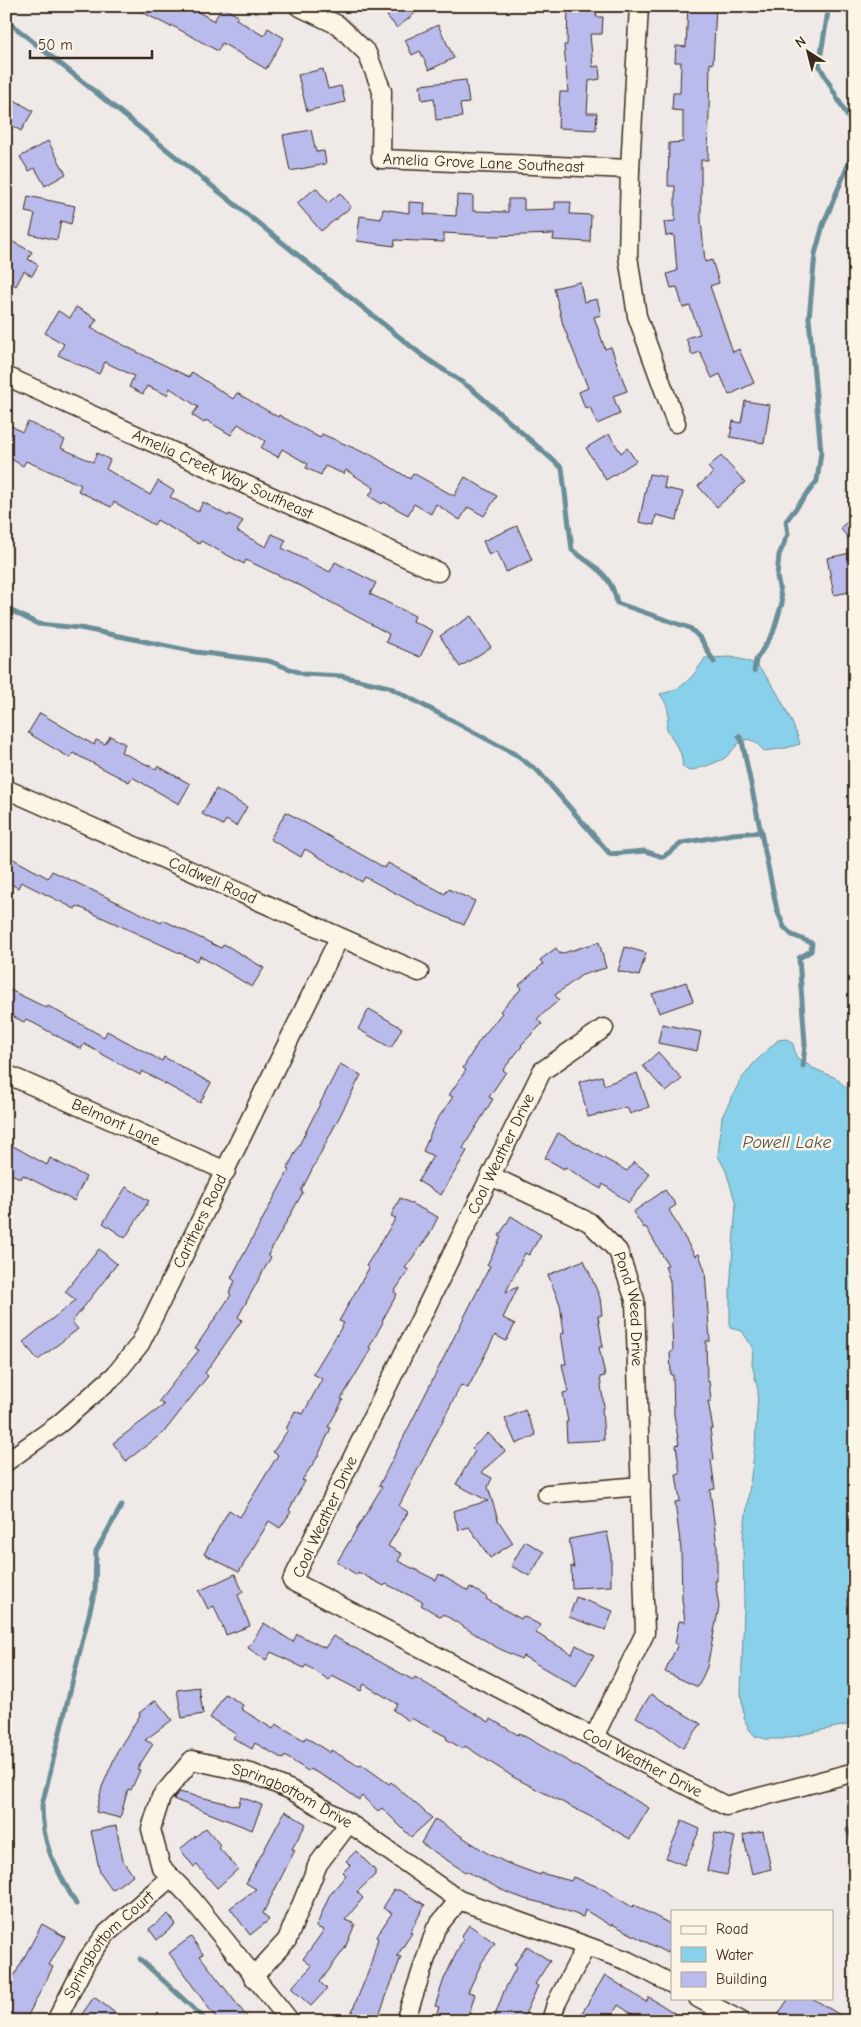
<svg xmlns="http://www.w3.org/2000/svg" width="861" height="2027" viewBox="0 0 861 2027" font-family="'Comic Neue',sans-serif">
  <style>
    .water { fill: #89d1ea; stroke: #6a8e98 }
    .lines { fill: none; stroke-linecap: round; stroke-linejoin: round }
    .stream { stroke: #6a8e98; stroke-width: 5 }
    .building { fill: #b9bbed; stroke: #3b2a1e }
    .minor-casing { stroke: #3b2a1e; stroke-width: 21 }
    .minor { stroke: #fcf5e5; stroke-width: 18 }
    .labels { text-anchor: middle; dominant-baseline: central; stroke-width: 5; stroke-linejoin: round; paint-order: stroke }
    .street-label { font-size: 16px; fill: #3b2a1e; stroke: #fcf5e5 }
    .water-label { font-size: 18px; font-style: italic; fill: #4e5451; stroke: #fcf5e5 }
  </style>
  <rect width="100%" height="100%" fill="#efe9e7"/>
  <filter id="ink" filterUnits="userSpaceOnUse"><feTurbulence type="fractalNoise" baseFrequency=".02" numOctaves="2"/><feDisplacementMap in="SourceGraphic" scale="10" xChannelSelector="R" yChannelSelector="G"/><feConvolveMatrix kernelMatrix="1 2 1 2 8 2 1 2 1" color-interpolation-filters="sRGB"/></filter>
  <g filter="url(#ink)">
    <g class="water">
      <path d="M731,657C738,659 748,660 754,664C770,673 795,725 800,744L786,748L764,751C742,724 736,752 723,759C713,764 701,768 689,771L683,767L681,754L666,727C670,712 669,707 660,694C683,690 693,677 705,658Z"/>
      <polygon points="787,1039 793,1044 796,1057 813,1068 836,1078 855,1096 855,1723 782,1739 766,1739 755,1736 749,1729 744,1718 741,1693 744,1608 743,1537 755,1446 758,1390 752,1364 753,1348 742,1331 730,1328 730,1290 736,1204 726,1171 718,1156 722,1117 740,1081 754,1063 778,1040"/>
    </g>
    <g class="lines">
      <g class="stream">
        <polyline points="829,6 819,65 855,130"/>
        <path d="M6,20L423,356L472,389L562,468L572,550C593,566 612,574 617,603L690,628L701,639L714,662"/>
        <polyline points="6,608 38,624 80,628 196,652 269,661 303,674 341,676 389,687 513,753 538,771 610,854 645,851 663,857 682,843 733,834 762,832"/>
        <polyline points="754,671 756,660 773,633 782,603 777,576 779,555 788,534 786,521 817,481 821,452 809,318 815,254 823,225 851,158 855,140"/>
        <polyline points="739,736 742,741 777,910 784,927 792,935 812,943 811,951 799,958 805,1044 803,1066"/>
        <polyline points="848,1830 855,1843"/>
        <path d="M76,1904C56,1867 42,1848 42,1805L95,1590L96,1551L122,1505"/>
        <polyline points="140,1959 207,2021"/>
      </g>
    </g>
    <g class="building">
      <polygon points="130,6 188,6 214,21 222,7 238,16 236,19 264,36 268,28 284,38 266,69 222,43 218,51 171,25 171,27"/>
      <polygon points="388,6 424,6 397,28 387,16 392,12"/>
      <polygon points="568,6 597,6 596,17 603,17 602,34 590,34 593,67 599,66 600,79 589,81 587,113 597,113 596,130 558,128 560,92 568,92 564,45 567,45"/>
      <polygon points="688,6 716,6 713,64 710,63 708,160 701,160 701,220 705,262 712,260 719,283 710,286 733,352 739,349 754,383 729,395 720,374 712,378 700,352 692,355 686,338 700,334 690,306 683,308 677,287 671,288 667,274 677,271 674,235 666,236 664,222 675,221 675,186 668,186 669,143 683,142 683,111 672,110 673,93 680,93 681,62 675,62 676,46 686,47"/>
      <polygon points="438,25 454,58 429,70 420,51 412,55 405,40"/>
      <polygon points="323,69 328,89 341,86 345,102 307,111 298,75"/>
      <polygon points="466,80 469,103 460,104 462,117 436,120 434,98 422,100 420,85"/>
      <polygon points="6,95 33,111 21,131 6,122"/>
      <polygon points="311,130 316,152 324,151 326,164 290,171 283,135"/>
      <polygon points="48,141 66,174 45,186 35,168 29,171 20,157"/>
      <polygon points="316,188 328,203 340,193 351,207 321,231 297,203"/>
      <polygon points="457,195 473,196 473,211 508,212 508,199 524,199 524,210 555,209 555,202 571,202 570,214 591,215 590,242 553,240 554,234 494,236 444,233 444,242 395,240 394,246 357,241 360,216 381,219 383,209 409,213 409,202 425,203 424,214 456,216"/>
      <polygon points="28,196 75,206 71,224 61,221 57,240 30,234 35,214 25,212"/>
      <polygon points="6,238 32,252 28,259 38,265 32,276 24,271 16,286 6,280"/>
      <polygon points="580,282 584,302 597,299 601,315 594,317 605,349 611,347 627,391 613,396 620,414 597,424 590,407 585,408 579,392 588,388 563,325 554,288"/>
      <polygon points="76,307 97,319 91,328 135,351 189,377 192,372 233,399 237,393 278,417 279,415 320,438 322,434 367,454 368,453 410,479 413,473 454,496 465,477 497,496 484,516 468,507 460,520 436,504 431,514 414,504 408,515 384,502 382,504 369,496 374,488 346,470 344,474 325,466 321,475 306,468 308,464 282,449 278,457 261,448 265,441 238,424 231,435 206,420 204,423 192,415 198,407 170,388 167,395 147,386 143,394 129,387 134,376 105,362 99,374 58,355 64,344 45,333 58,311 70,318"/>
      <polygon points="745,401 770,405 764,443 730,437 733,421 741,423"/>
      <polygon points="28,422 65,440 61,448 93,462 97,453 110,460 106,469 150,495 158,481 174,491 170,497 198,512 203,502 228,516 229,514 243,521 237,531 266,547 272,534 286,540 282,548 330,572 335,562 376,583 370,594 415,616 413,621 433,631 420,657 386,642 389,634 301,586 246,560 244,564 201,541 199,544 157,520 154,525 114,502 111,507 78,491 81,485 26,461 23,466 6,456 6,423 22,432"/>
      <polygon points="609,434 621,453 627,448 636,461 606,480 586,448"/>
      <polygon points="721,456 745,482 717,507 698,486 713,473 708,467"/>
      <polygon points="649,474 666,477 664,488 683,492 677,520 656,515 654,525 639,522"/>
      <polygon points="855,516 855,546 840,528"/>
      <polygon points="517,526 532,560 506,572 497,551 489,555 483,541"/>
      <polygon points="855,552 855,591 834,595 827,558"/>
      <polygon points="471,616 491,647 460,667 440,636"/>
      <polygon points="40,713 94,745 96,740 105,744 110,736 125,744 121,752 156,769 158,766 190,784 179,804 132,777 129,782 73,753 70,758 28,733"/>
      <polygon points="216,789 247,807 236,826 226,820 223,825 202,814"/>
      <polygon points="286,812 385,868 388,863 445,894 448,889 475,901 464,925 418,905 365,877 362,882 305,849 301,857 270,839"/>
      <polygon points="6,855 48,878 52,871 161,923 163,920 221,948 224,944 264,968 252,987 200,956 197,961 77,906 75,909 21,882 18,888 6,881"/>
      <polygon points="599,942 606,968 582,975 555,995 559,1000 537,1019 542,1024 521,1045 522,1046 503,1070 506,1072 489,1097 493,1099 463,1148 467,1151 441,1195 418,1181 433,1156 423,1151 436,1121 453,1097 449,1095 466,1070 463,1068 479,1041 502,1013 500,1011 522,988 519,985 543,964 540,960 556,948 560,954"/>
      <polygon points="625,947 646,953 639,976 618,971"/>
      <polygon points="686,982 693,1001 659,1013 652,994"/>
      <polygon points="6,988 47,1008 48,1006 104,1037 107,1031 162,1061 164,1057 211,1083 200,1103 142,1071 140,1075 84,1044 81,1049 26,1019 24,1022 6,1013"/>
      <polygon points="369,1009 402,1028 391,1048 358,1029"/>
      <polygon points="662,1024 701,1032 697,1051 658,1043"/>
      <polygon points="658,1052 682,1079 666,1092 643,1066"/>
      <polygon points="340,1064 361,1075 301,1191 303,1192 268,1255 271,1257 238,1317 242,1320 205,1373 208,1376 164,1432 126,1461 113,1443 164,1405 159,1401 199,1350 195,1348 231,1295 229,1293 235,1281 231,1278 289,1170 287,1169"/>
      <polygon points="637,1073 649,1107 630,1114 627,1107 588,1117 579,1082 602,1076 604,1085"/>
      <polygon points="558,1133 627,1171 634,1162 650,1174 629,1203 603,1184 601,1189 565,1167 564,1169 545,1158"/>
      <polygon points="6,1142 47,1165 50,1158 86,1177 74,1201 23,1175 21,1179 6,1171"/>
      <polygon points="126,1187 149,1201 125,1238 103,1223"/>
      <polygon points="665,1190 676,1205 669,1210 695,1256 699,1254 705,1271 710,1341 706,1341 707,1381 709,1381 711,1401 708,1401 713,1429 710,1429 714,1459 711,1460 715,1489 710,1490 717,1546 717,1581 715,1581 719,1607 707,1667 698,1687 665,1672 678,1644 675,1644 679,1621 685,1622 682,1599 681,1550 675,1502 680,1501 676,1474 680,1474 676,1445 679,1444 674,1415 673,1375 671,1375 670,1352 673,1351 670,1281 665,1266 668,1265 646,1227 644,1228 633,1212"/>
      <polygon points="400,1198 438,1217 429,1235 405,1268 409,1270 394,1292 397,1294 382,1321 383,1322 369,1348 371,1349 341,1399 343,1400 328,1427 331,1428 317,1458 302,1480 305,1481 289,1510 291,1512 280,1528 269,1521 239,1572 204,1554 229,1510 240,1517 278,1455 273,1452 288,1430 286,1429 295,1411 303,1414 322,1379 313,1374 344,1323 339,1321 369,1268 366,1266 396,1218 391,1216"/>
      <polygon points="511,1216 541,1235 529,1255 525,1253 506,1292 518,1287 503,1318 515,1324 506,1341 495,1335 468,1388 461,1385 399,1506 408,1512 388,1546 402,1554 398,1561 436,1580 439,1574 468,1591 470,1587 487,1597 486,1599 521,1619 523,1616 540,1625 536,1633 572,1654 576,1645 594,1655 576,1687 523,1656 521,1659 496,1647 443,1614 441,1617 421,1605 423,1602 386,1584 384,1586 358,1572 357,1575 337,1562 382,1487 379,1486 490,1266 487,1265 501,1237 499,1236"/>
      <polygon points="99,1249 117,1264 72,1322 78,1329 38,1360 23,1342 76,1300 65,1292"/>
      <polygon points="584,1260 600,1298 602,1315 598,1316 603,1347 599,1347 605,1376 600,1377 604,1407 602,1408 604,1440 567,1442 566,1422 568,1422 563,1393 568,1392 562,1364 566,1364 561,1334 564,1333 560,1304 548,1275"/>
      <polygon points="525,1410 536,1435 516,1444 505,1419"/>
      <polygon points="488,1433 505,1451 481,1472 492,1478 488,1487 498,1520 513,1543 490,1558 469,1527 459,1530 453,1511 488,1501 456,1484 475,1451 472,1448"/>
      <polygon points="607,1532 611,1552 611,1586 572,1588 571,1566 574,1568 569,1539"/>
      <polygon points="525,1541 544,1552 530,1576 511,1566"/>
      <polygon points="235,1574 243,1592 238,1595 250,1626 226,1635 214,1606 208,1609 199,1591"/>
      <polygon points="576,1597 613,1611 606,1630 569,1617"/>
      <polygon points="264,1623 293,1642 297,1634 325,1648 333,1636 413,1680 415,1677 489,1722 491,1719 518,1735 519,1733 649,1808 630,1839 595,1819 515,1778 465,1746 463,1749 446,1739 447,1737 411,1718 409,1721 393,1710 397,1704 364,1684 361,1691 332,1676 329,1680 306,1665 304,1668 271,1652 266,1660 248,1648"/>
      <polygon points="199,1687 203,1714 182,1718 177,1690"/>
      <polygon points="225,1694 243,1705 241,1709 273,1729 276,1724 304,1740 306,1737 330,1753 331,1750 359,1766 361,1764 389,1784 391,1782 432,1818 411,1837 382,1808 378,1811 362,1796 359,1800 336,1783 310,1769 308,1771 285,1756 283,1759 255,1743 252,1749 233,1738 236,1734 210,1718"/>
      <polygon points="651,1694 701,1724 683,1748 656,1728 636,1717"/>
      <polygon points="156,1700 172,1720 145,1740 153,1744 137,1769 140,1770 131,1790 128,1789 120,1818 96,1812 102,1787 118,1750 140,1715 139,1713"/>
      <polygon points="179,1792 238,1806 241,1797 262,1805 252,1830 173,1799"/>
      <polygon points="285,1811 306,1824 292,1849 295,1850 263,1913 269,1920 250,1935 230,1908 256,1889 246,1883"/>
      <polygon points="435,1819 487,1853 507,1863 540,1875 541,1873 571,1881 573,1877 601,1888 632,1907 634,1905 672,1925 672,1943 667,1953 612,1924 611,1926 585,1910 583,1917 554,1906 525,1899 506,1892 466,1871 465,1872 421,1843"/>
      <polygon points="682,1821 700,1829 684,1865 666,1858"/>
      <polygon points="116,1826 123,1861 133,1875 112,1890 100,1873 91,1831"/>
      <polygon points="206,1828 221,1846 219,1848 238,1869 217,1888 197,1865 194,1867 180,1849"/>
      <polygon points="763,1831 771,1869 752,1874 743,1835"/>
      <polygon points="715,1833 735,1837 727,1875 707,1871"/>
      <polygon points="356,1851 375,1870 375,1875 357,1892 363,1898 345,1920 355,1924 345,1948 320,1982 327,1989 311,2006 291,1988 312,1966 303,1959 324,1930 316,1927 329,1896 346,1875 343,1872 350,1865 346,1861"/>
      <polygon points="394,1890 399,1890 425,1905 410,1932 412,1933 397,1956 401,1957 377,2021 348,2021 369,1970 378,1938 376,1937 392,1913 383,1908"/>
      <polygon points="168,1914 176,1924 157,1940 149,1929"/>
      <polygon points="42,1924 65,1937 49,1965 53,1967 25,2021 6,2021 6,1991"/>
      <polygon points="469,1925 495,1943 482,1962 468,1992 475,1994 467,2021 434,2021 439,2007 435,2006 444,1979 463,1939 461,1937"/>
      <polygon points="191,1937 203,1954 200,1956 250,2021 218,2021 169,1953"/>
      <polygon points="527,1946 550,1961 535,1984 538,1986 522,2021 493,2021 504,1991 517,1966 514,1965"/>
      <polygon points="605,1975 646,2002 649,1997 687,2021 643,2021 618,2005 609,2021 577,2021"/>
      <polygon points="94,1997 126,2021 77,2021"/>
      <polygon points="789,1998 812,1998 850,2021 791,2021 779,2013"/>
    </g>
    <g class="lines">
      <defs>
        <g id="minor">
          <path id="s1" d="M298,6L338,25L367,53L382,91L381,159L630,169"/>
          <polyline points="639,6 630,169 628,256 637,316 676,423"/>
          <path id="s2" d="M6,376L438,572"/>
          <path id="s3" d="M6,789L419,972"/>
          <path id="s4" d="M604,1028L542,1071L292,1581L726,1806L855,1772"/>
          <path id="s5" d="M6,1074L226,1171"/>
          <path id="s6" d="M491,1176L589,1222L618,1251L635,1300L645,1633L594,1737"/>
          <path id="s7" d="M6,1462L59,1424L115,1375L140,1344L339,938"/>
          <polyline points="547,1494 641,1486"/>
          <polyline points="253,1977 287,1940 318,1864 349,1823"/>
          <polyline points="698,1998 741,2021"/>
          <path id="s8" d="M56,2021L87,1960L106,1934L171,1877"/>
          <path id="s9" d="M290,2021L191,1898L161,1867L151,1829L161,1797L192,1760L251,1773L291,1790L349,1823L459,1900L628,1961L672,1984"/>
          <polyline points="405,2021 436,1928 459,1900"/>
          <polyline points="551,2021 556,2004 586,1946"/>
        </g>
      </defs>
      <use href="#minor" class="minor-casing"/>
      <use href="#minor" class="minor"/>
    </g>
  </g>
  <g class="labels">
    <g class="street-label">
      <text stroke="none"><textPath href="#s1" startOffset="296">Amelia Grove Lane Southeast</textPath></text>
      <text stroke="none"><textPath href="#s2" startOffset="238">Amelia Creek Way Southeast</textPath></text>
      <text stroke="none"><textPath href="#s3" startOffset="226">Caldwell Road</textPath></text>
      <text stroke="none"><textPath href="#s5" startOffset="120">Belmont Lane</textPath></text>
      <text transform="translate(501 1154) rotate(-64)">Cool Weather Drive</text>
      <text stroke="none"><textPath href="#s7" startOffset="316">Carithers Road</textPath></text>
      <text stroke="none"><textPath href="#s6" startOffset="209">Pond Weed Drive</textPath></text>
      <text transform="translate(325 1517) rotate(-65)">Cool Weather Drive</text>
      <text stroke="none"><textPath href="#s4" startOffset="1038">Cool Weather Drive</textPath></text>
      <text stroke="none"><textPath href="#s9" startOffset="429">Springbottom Drive</textPath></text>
      <text stroke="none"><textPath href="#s8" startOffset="94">Springbottom Court</textPath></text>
    </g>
    <g class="water-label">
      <text x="787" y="1142">Powell Lake</text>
    </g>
  </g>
  <rect width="861" height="2027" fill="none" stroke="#fcf5e5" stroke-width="25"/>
  <rect x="12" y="12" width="836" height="2002" fill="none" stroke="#3b2a1e" stroke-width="2" filter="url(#ink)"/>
  <rect x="671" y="1910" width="162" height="90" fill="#fcf5e5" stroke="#afa495"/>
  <rect x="681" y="1926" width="25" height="8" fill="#fcf5e5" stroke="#afa495"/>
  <text x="716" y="1934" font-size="15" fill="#3b2a1e">Road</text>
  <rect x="681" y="1947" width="25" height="15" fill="#89d1ea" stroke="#afa495"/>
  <text x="716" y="1960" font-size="15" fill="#3b2a1e">Water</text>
  <rect x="681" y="1972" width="25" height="15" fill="#b9bbed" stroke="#afa495"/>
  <text x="716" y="1984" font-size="15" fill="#3b2a1e">Building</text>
  <g transform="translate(808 52) rotate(324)" stroke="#fcf5e5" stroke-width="4" paint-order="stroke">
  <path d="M0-4L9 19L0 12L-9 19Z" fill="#3b2a1e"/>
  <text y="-8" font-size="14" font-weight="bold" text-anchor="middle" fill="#3b2a1e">N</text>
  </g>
  <path d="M30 50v8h122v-8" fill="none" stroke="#3b2a1e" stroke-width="2.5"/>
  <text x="38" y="50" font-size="15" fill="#3b2a1e" stroke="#fcf5e5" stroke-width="4" paint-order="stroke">50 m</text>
</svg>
